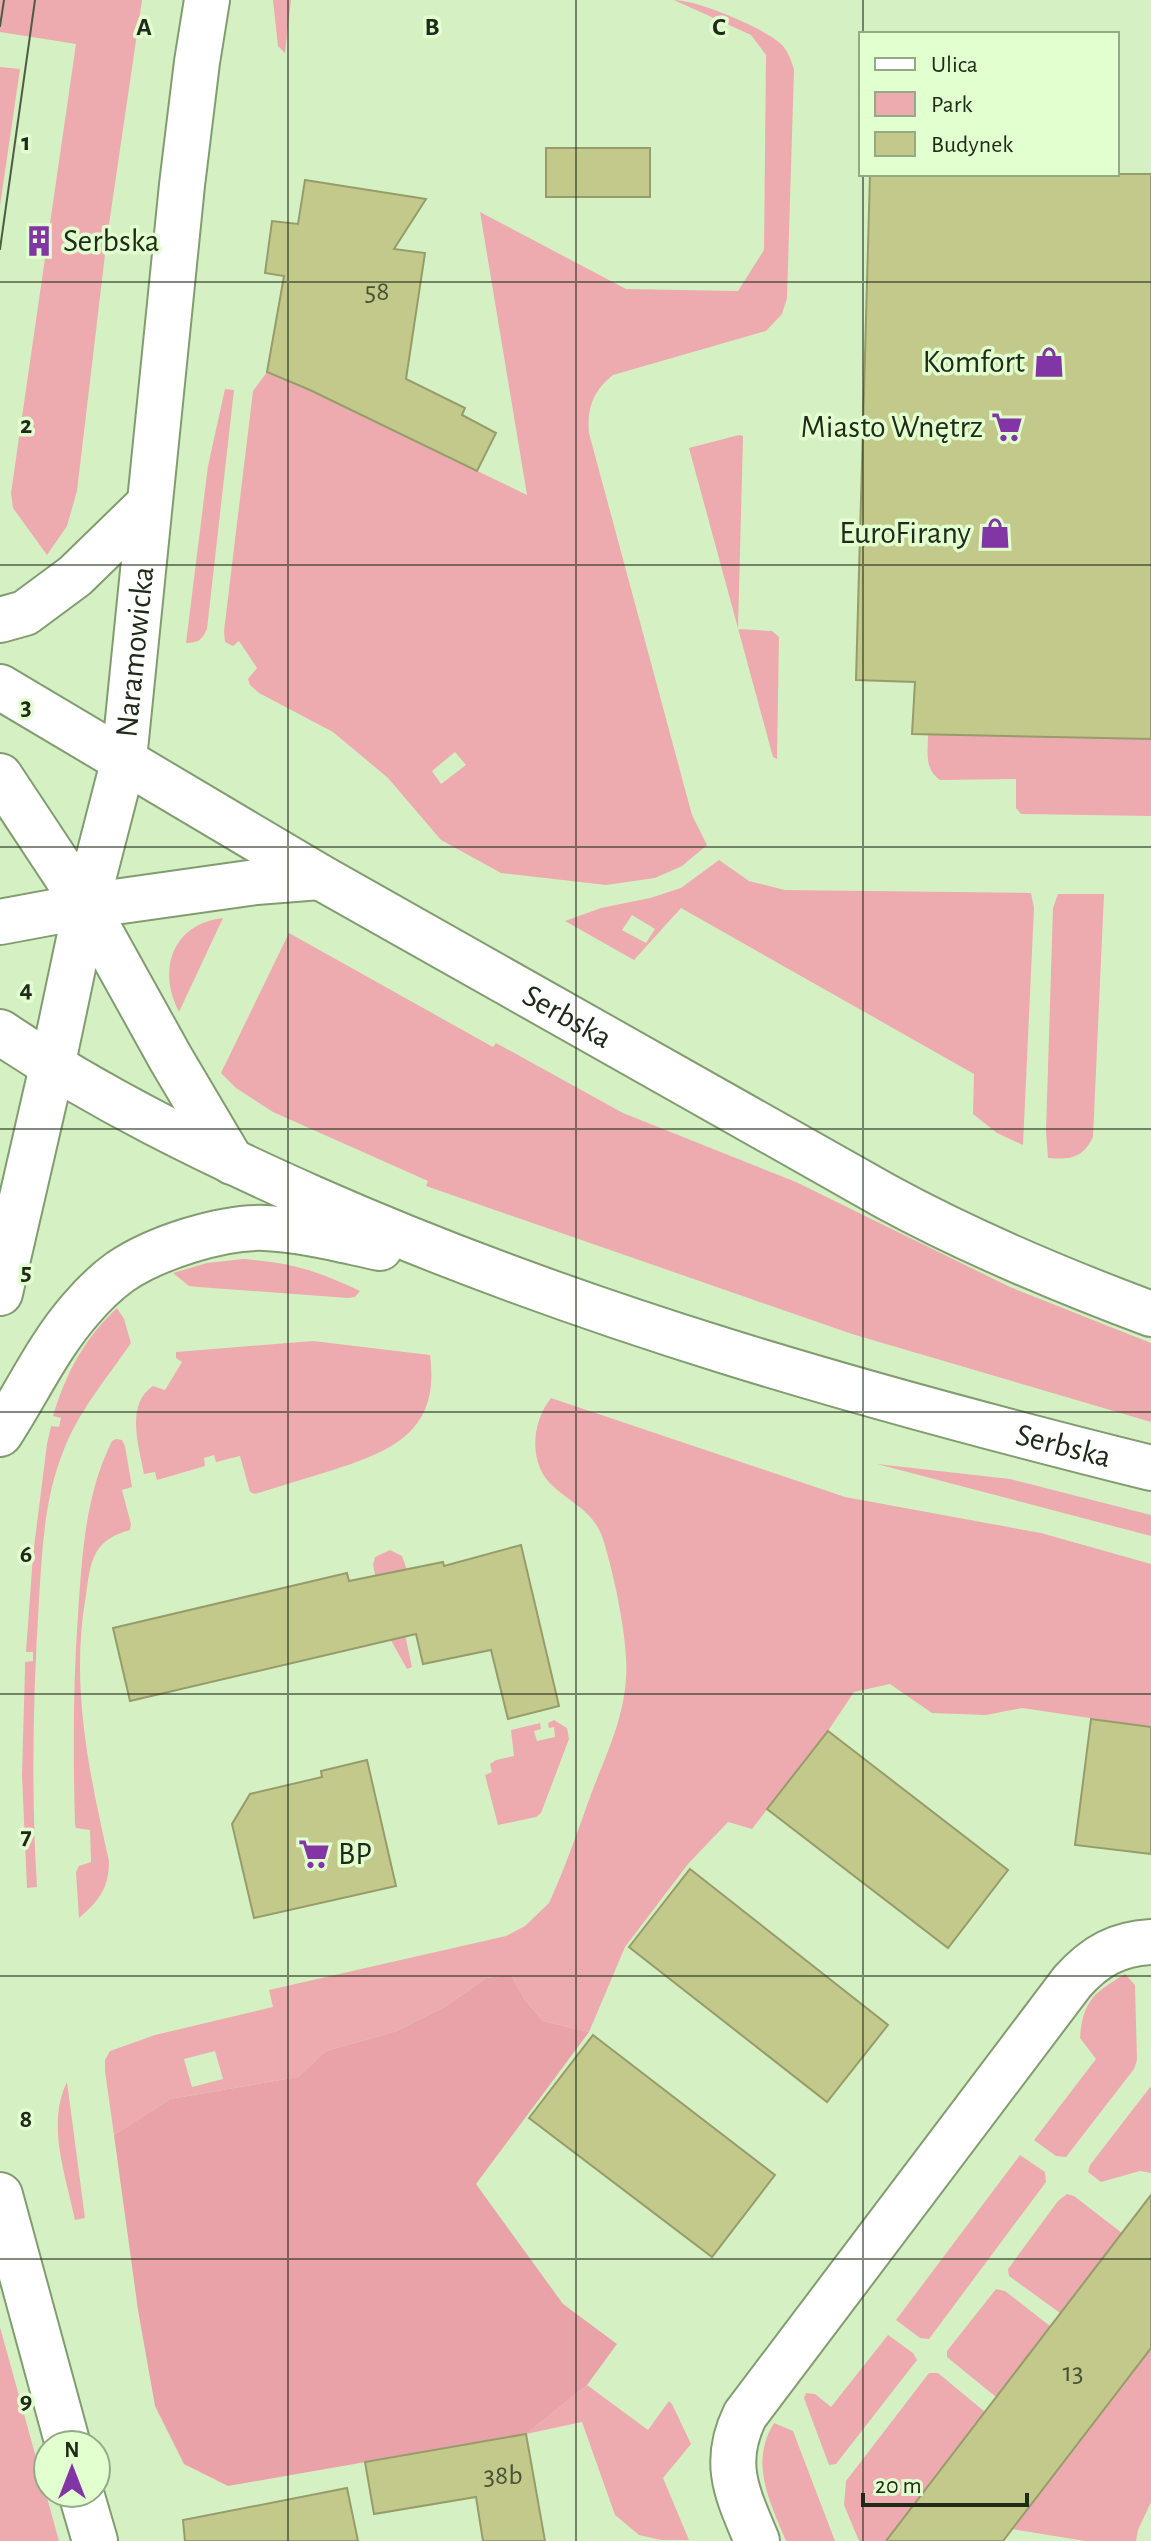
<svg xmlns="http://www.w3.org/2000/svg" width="1151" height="2541" viewBox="0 0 1151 2541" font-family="'Alegreya Sans',sans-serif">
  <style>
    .green { fill: #edabb0; fill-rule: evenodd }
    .forest { fill: #e8a2a8 }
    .building { fill: #c2c98a; stroke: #979c6b; stroke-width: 2 }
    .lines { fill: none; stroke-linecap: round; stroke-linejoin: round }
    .minor-casing { stroke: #829c71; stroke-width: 48 }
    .tertiary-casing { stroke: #829c71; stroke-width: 48 }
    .minor { stroke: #fff; stroke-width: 44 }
    .tertiary { stroke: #fff; stroke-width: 44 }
    .tram { stroke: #4e5c44; stroke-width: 2 }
    .grid { fill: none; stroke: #202a19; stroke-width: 2; stroke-opacity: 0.55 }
    .labels { text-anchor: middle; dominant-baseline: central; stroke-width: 7; stroke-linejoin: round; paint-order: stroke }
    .number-label { font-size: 28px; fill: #485235 }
    .poi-label { font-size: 32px; fill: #202a19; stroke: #e2ffd0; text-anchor: end }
    .street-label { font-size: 32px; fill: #202a19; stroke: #e2ffd0 }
    .grid-label { font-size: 26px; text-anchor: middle; font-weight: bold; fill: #202a19; stroke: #e2ffd0; stroke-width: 7; stroke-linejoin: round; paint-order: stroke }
  </style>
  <rect width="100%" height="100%" fill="#d5f1c3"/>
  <g class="green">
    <polygon points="0,0 142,0 107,238 77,491 67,526 47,555 13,508 11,493 76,44 0,32"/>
    <polygon points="273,0 291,0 285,53 278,46"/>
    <path d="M674,0C697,0 768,29 783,46C789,53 791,61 794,69L787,298L782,314L766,331L613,375C593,391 587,408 589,433L692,815L707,845L682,866L655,878L606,885L501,873L441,840L388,778L333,732L259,693L250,685L248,679L257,668L239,641L233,646L225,642L224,631L253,391L267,372L310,390L527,495L480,212L626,289L738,291L764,250L766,55L751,35ZM455,752L466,765L441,784L432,771Z"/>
    <polygon points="0,67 20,69 0,206"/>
    <path d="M225,389L234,390L207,629C202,640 198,643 186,643L208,466Z"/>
    <polygon points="739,435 743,436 738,629 772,631 779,637 777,759 773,757 689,448"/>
    <path d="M928,734L1151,739V816L1021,814L1016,808V779L940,780C924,769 928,752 928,734Z"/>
    <path d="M719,860L749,881L785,890L1031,893L1034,908L1023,1145L997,1133L973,1114L974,1074L681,908L634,960L565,921L601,908L650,898L681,888ZM632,915L655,929L646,943L622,930Z"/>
    <path d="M1058,894H1104L1093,1137C1083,1158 1070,1160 1048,1158L1046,1131L1053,908Z"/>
    <path d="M223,918L179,1012C157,970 172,924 223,918Z"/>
    <polygon points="289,933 493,1047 496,1043 623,1113 796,1182 1010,1287 1151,1343 1151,1422 852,1334 426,1186 428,1181 273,1112 236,1088 221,1073"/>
    <path d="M243,1259C293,1263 315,1270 360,1291L355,1297L348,1298L198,1287L189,1286L173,1273L207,1263Z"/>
    <path d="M117,1308L124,1319L131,1343C107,1378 78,1412 63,1452C44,1499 42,1553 39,1600C33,1696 31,1791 37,1887L27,1888L22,1775L25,1668V1662L33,1661V1652H26L33,1555L47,1444L51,1426L59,1427L61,1418L53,1416C66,1373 84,1339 117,1308Z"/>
    <path d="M313,1341L430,1355C440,1430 395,1450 333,1470C307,1478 281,1486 255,1494L250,1492L240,1456L216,1462L214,1455L204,1458L205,1466L157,1480L155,1472L144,1474C139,1447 125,1404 153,1386L165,1390L182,1362L176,1358V1352Z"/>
    <path d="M551,1398L845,1497L1041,1533L1151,1564V1727L1022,1708L986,1715L932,1713L890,1684L854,1692L828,1731L752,1829L728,1822L688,1864L625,1947L589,2032L543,2021L525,2000L511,1975L486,1978L446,2006L397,2031L326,2051L298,2077L170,2099L114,2135L105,2071V2060L110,2051L155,2035L273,2007L269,1990L506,1936L525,1926L549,1903C566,1866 579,1827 593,1789C607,1753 624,1717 626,1678C629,1643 614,1574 603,1539C594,1512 574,1505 554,1487C528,1465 531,1423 551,1398ZM215,2051L223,2079L192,2087L184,2059Z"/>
    <path d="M116,1439L122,1440L125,1446L132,1487L122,1490L131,1524L130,1530C116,1534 103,1540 96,1553C89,1566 88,1582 86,1595C70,1686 89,1772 109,1861C109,1888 99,1901 79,1918L76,1872L79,1866L91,1862L90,1830L76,1828L75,1824C73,1754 73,1684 78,1615C82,1556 85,1495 112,1441Z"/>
    <polygon points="877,1464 1010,1479 1151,1515 1151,1536"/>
    <polygon points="390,1550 402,1556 407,1570 392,1574 412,1667 407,1669 388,1635 373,1565 375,1557"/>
    <polygon points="554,1720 567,1728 569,1739 541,1813 536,1817 498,1825 485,1775 492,1772 490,1764 496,1760 514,1756 511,1730 540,1723 541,1729 534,1731 537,1741 555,1737 554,1727 549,1728 548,1723"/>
    <path d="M1125,1974L1135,1985L1137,2060L1134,2069L1066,2157L1056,2156L1034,2140L1096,2059L1080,2038C1083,2000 1094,1993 1125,1974Z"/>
    <path d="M67,2082L85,2218L75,2220C66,2176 46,2124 67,2082Z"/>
    <polygon points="1151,2086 1151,2173 1140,2171 1101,2182 1088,2172 1090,2165"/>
    <polygon points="1020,2155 1045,2172 1046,2182 929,2339 920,2338 896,2320"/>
    <polygon points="1067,2194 1074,2196 1122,2233 1060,2313 1009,2276 1008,2269 1058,2201"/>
    <polygon points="996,2289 1005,2291 1050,2326 996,2397 947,2357 947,2351"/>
    <polygon points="0,2327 59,2541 0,2541"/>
    <polygon points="888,2335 913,2353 917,2360 836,2464 829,2465 804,2398 806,2393 815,2394 831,2407"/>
    <polygon points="1151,2348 1151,2502 1138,2530 1136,2541 1085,2541 1012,2529"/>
    <polygon points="929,2373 938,2373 985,2412 893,2531 908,2541 859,2541 844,2505 846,2481"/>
    <polygon points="587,2385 648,2430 669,2401 672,2404 691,2444 663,2478 689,2540 661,2540 639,2535 615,2515 582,2422 526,2434"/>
    <path d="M774,2423L793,2431L835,2541H786C770,2502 749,2463 774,2423Z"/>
  </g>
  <polygon class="forest" points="511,1975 525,2000 543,2021 589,2032 476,2184 563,2304 617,2344 587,2385 526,2434 228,2486 184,2464 155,2406 138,2310 114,2135 170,2099 298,2077 326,2051 397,2031 446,2006 486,1978"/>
  <g class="building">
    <rect x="546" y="148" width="104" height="49"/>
    <polygon points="870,174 1151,174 1151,739 912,734 915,682 856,680"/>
    <polygon points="305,180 426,199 394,249 425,253 406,379 465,408 462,415 496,433 477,471 310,390 267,372 284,276 265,273 272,221 298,224"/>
    <polygon points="521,1545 559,1706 508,1719 491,1650 423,1664 416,1634 130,1701 113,1628 347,1573 349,1581 443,1562 444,1566"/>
    <polygon points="1091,1719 1151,1727 1151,1854 1075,1845"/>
    <polygon points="828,1731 1008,1870 948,1948 767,1809"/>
    <polygon points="367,1760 396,1886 254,1918 232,1824 250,1794 322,1777 321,1771"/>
    <polygon points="690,1869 888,2025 827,2102 629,1947"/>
    <polygon points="593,2035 775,2175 712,2257 529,2118"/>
    <polygon points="1151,2195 1151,2348 1003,2541 886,2541"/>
    <polygon points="526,2434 545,2541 483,2541 476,2497 374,2514 365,2462"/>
    <polygon points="347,2488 358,2541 185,2541 183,2520"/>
  </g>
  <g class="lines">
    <defs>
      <path id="minor" d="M757,2541C738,2495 721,2464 745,2415L1072,1982C1095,1956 1117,1944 1151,1942"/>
      <g id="tertiary">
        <polyline points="0,620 25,613 75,576 148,505"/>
        <path id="s1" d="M0,687L320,877L885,1196C971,1243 1060,1280 1151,1314"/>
        <polyline points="0,776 86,906 171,1059 232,1162"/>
        <polyline points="0,922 86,906 256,882 320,877"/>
        <path id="s2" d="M0,1032C98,1098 204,1150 312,1198C581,1317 866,1397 1151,1468"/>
        <path id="s3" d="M0,1293L52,1067L86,906L124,759L182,185L197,62L207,0"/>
        <path d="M0,1434C27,1393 47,1348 80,1310C91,1297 106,1282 120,1272C155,1248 223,1226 265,1228C305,1230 342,1240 380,1248"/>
        <polyline points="0,2195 68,2445"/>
        <polyline points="81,2493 95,2541"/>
      </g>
    </defs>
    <use href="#minor" class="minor-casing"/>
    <use href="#tertiary" class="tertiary-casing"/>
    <use href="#minor" class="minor"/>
    <use href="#tertiary" class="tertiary"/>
    <g class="tram">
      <polyline points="0,26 4,0"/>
      <polyline points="0,249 35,0"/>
    </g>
  </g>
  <path class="grid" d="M288,0V2541M576,0V2541M863,0V34M863,174V2541M0,282H1151M0,565H1151M0,847H1151M0,1129H1151M0,1412H1151M0,1694H1151M0,1976H1151M0,2259H1151"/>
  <defs>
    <symbol id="building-bare" viewBox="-9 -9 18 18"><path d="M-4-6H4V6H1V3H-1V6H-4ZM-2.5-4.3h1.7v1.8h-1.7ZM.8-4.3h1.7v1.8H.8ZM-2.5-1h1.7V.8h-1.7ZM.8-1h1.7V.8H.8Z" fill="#8235a5" stroke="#e2ffd0" stroke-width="2.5" paint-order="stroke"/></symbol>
    <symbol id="shop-bare" viewBox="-9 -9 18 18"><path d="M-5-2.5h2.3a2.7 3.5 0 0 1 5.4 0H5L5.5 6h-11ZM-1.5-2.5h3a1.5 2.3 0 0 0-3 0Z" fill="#8235a5" stroke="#e2ffd0" stroke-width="2.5" paint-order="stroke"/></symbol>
    <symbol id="supermarket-bare" viewBox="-9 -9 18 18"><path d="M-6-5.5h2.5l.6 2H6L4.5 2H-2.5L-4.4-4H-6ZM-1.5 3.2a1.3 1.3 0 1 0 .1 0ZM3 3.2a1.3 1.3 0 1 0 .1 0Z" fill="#8235a5" stroke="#e2ffd0" stroke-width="2.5" paint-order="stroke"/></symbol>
  </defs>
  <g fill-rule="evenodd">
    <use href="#building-bare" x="17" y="219" width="44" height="44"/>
    <use href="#shop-bare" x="1027" y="340" width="44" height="44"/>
    <use href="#supermarket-bare" x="985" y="405" width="44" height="44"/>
    <use href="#shop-bare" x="973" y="511" width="44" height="44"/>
    <use href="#supermarket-bare" x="292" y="1832" width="44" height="44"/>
  </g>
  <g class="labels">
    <g class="number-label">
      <text x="377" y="292">58</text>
      <text x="1073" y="2373">13</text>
      <text x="503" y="2476">38b</text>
    </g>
    <g class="poi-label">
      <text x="63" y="241" text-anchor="start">Serbska</text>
      <text x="1025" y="362">Komfort</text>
      <text x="983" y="427">Miasto Wnętrz</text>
      <text x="971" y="533">EuroFirany</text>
      <text x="338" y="1854" text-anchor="start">BP</text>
    </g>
    <g class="street-label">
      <text stroke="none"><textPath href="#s3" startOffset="656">Naramowicka</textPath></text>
      <text stroke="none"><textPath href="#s1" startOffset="656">Serbska</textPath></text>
      <text stroke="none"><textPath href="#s2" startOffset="1146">Serbska</textPath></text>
    </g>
  </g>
  <g class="grid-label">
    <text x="144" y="35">A</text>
    <text x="432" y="35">B</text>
    <text x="719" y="35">C</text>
    <text x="26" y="150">1</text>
    <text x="26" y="433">2</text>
    <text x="26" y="715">3</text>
    <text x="26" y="997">4</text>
    <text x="26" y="1280">5</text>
    <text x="26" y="1562">6</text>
    <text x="26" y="1844">7</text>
    <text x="26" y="2127">8</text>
    <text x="26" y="2409">9</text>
  </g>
  <rect x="859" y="32" width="260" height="144" fill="#e2ffd0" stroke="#94aa87" stroke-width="2"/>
  <rect x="875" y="58" width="40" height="12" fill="#ffffff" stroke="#94aa87" stroke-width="2"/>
  <text x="931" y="72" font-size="24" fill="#202a19">Ulica</text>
  <rect x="875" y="92" width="40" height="24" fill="#edabb0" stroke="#94aa87" stroke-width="2"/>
  <text x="931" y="112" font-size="24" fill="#202a19">Park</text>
  <rect x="875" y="132" width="40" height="24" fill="#c2c98a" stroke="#94aa87" stroke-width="2"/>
  <text x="931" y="152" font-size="24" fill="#202a19">Budynek</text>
  <g transform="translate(72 2469)"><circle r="38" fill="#e2ffd0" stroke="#94aa87" stroke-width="2"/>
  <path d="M0-6L14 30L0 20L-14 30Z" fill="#8235a5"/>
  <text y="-12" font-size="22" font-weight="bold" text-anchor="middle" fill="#202a19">N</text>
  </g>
  <path d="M863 2493v12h164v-12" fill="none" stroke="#202a19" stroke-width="4"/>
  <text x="875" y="2493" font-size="24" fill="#202a19" stroke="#e2ffd0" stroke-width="6" paint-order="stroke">20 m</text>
</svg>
